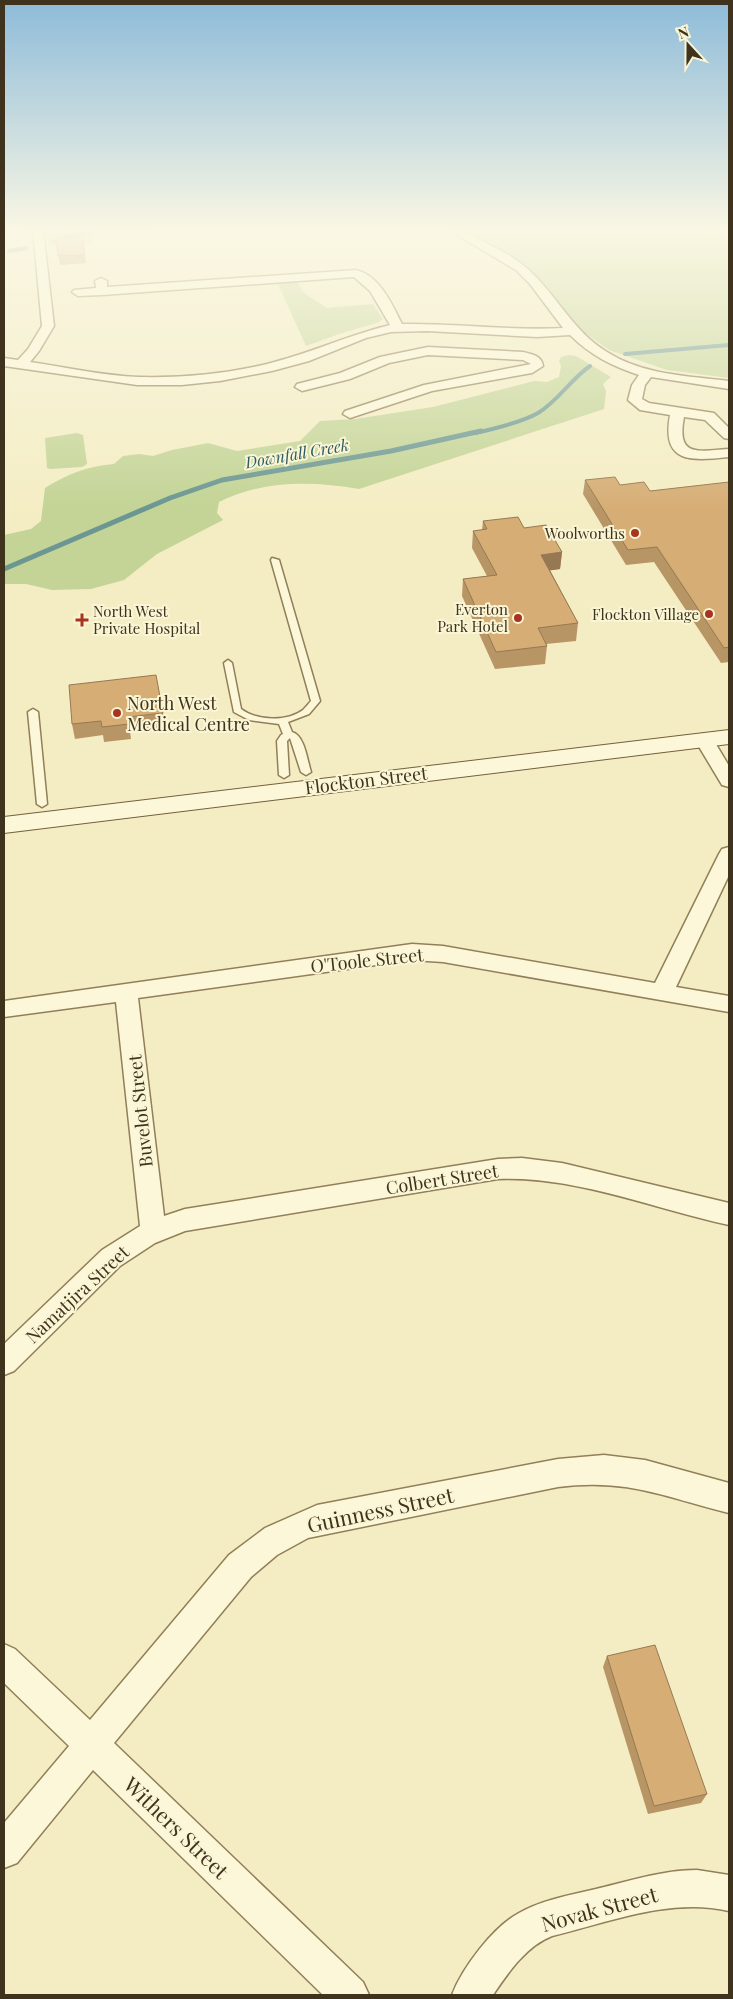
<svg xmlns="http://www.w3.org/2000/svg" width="733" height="1999" viewBox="0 0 733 1999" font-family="'Playfair Display',serif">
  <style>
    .green { fill: #c3d496 }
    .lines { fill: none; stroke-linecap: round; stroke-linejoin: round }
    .stream-far1 { stroke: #6b9692; stroke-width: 4 }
    .stream { stroke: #6b9692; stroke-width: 5 }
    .lane-casing { stroke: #917f57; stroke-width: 3 }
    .street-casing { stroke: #917f57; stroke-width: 3 }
    .secondary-casing { stroke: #73603a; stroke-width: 2 }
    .lane { fill: #fdf7d9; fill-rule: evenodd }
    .street { fill: #fdf7d9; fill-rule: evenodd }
    .secondary { fill: #fdf7d9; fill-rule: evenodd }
    .wall { fill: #b89565 }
    .shaded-wall { fill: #967952 }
    .building { fill: #d6ad75; stroke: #967952 }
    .poi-dot { fill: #a8341f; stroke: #faf5d5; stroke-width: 2 }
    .labels { text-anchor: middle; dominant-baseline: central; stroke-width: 4; stroke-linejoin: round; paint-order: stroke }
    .far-poi-label { font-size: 15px; fill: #3f331d; stroke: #faf5d5; text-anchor: end }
    .far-water-label { font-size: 16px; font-style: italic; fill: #2b5c61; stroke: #faf5d5 }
    .poi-label { font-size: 18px; fill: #3f331d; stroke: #faf5d5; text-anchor: start }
    .street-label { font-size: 18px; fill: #3f331d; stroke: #faf5d5 }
    .near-street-label { font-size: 21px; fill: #3f331d; stroke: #faf5d5 }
  </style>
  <rect width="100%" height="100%" fill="#f4edc4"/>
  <g class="green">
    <polygon points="45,230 158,230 93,234 94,243 50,246"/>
    <polygon points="463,230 716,230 729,239 729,378 667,370 609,350 581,330 526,265"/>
    <polygon points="297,282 304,293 327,308 373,304 383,319 377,323 342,333 306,346 278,284"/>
    <path d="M569,355L576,356L611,377L603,384L606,391L604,409L359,489C312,481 262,480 219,502L217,513L223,520L157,554L124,580L91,589L52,590L26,584H4V535L31,529L41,521L45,488C67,474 88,466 114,464L123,456L139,454L153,456L172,450L208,443L237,451L300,441L320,421L355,419L433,407L534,381L547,382L559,377L561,366L559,361L561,357Z"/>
    <polygon points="77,433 83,435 87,464 82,467 50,469 47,468 45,438"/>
  </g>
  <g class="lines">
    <g class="stream-far1">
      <polyline points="55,241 96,230"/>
      <polyline points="9,251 26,248"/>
      <polyline points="625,354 729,345"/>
      <path d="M475,433C493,429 524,421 538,413C558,401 571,379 590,366"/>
    </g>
    <polyline class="stream" points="4,569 170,498 222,480 391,451 481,431"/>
    <defs>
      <g id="lane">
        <path d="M272,558L279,560L320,701L309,714L288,722L292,732C305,736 307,760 311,772L306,775L301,772L290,738L287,741L289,775L284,778L279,775L277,741L281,735L283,734L279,724L249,720L234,712L224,663L228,660L232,663L241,709C257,721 287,722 303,710C306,707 309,703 311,701L271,560Z"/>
        <polygon points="33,709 38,712 47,804 42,807 37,804 28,712"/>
      </g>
      <g id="street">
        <path d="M33,230H43L54,326L39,351L30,362C65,367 105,376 139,377C182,378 225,374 267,364C309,354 348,335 390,325L370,291L354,277L102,295L78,296L72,292L74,290L96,288L95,281L101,278L107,281V287L356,270C379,275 392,304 402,324C456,323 509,331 563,328L530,284L516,270L449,230C463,230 471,235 484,242C501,250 518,259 532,273C559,299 574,332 607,352C643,375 689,376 729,381V389L651,377L645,385L642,399L649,403L714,413L729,428V439L724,438L705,420L684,417C676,458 698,451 729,449V457C691,461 661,464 670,415L640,410L628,400L632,385L639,375C612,366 590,355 570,335L537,337L427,331L391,332L366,338L309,361L272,371L220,381L182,385H137L4,366V358L18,360L28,349L42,326Z"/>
        <path d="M428,347L523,352C532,354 542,356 543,366L532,373L432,391L350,418L343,414L345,411L424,385L531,364L523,360L428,355L389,363L350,379L302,391L295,387L297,384L340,373L380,357Z"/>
        <polygon points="704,734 711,736 729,766 729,787 722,785 695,740 697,736"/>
        <path d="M729,847V875L676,987L729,996V1012L443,962L412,960L138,998L164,1216L185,1209L498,1159L522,1158L562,1163L729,1203V1225C654,1209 576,1176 498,1179L185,1231L155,1243L120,1266L14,1371L4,1375V1344L102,1250L140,1226L116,1002L4,1017V1001L412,944L443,946L655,983L719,854L722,849Z"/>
        <path d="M604,1455L645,1460L729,1483V1513C664,1497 628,1478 558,1487L308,1538L277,1555L251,1577L114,1743L363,1982L369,1995H323L93,1770L17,1863L4,1868V1823L69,1746L4,1683V1644L15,1649L90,1720L229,1555L265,1528L317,1505L558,1459Z"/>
        <path d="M697,1870L729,1875V1911C671,1897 609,1922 552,1936C526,1946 508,1973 493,1995H452C462,1968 493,1927 519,1913C542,1900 570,1895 596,1889C629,1881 663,1870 697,1870Z"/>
      </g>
      <polygon id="secondary" points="729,730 729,744 4,833 4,817"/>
    </defs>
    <use href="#lane" class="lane-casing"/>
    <use href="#street" class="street-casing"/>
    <use href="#secondary" class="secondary-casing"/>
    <use href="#lane" class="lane"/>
    <use href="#street" class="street"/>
    <use href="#secondary" class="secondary"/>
  </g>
  <g class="wall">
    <polygon points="82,237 86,263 60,265 56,239"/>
    <polygon points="585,480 620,485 650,491 729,482 729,662 721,663 654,562 626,565 583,494"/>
    <polygon points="483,521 524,528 562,552 560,569 550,570 578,623 576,641 546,644 547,646 545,664 495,669 462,596 463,579 487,576 472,548 473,531 482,530"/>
    <polygon points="163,713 165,728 130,732 131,739 104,742 103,735 75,739 72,724"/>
    <polygon points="607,1656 707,1794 701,1803 648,1814 603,1667"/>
  </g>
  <polygon class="shaded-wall" points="562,552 560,569 540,572 541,555"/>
  <g class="building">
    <polygon points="82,237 85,255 58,256 56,239"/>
    <polygon points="615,477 620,485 644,482 650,491 729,482 729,647 724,648 657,547 628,550 585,480"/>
    <polygon points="518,517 524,528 546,525 562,552 541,555 578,623 538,628 547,646 496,652 463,579 497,575 473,531 487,529 483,521"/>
    <polygon points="156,675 163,713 128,717 129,724 102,727 101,721 72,724 69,685"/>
    <polygon points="655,1645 707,1794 654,1806 607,1656"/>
  </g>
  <linearGradient id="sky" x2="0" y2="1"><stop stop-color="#8dbbd9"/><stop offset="0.45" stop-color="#faf7e4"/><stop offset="1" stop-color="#faf7e4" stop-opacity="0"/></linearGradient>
  <rect width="733" height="510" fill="url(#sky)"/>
  <g class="poi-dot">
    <circle cx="635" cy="533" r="5"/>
    <circle cx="709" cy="614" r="5"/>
    <circle cx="518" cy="618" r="5"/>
    <path d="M79.5 612.5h5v5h5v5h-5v5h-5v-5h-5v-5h5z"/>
    <circle cx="117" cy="713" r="5"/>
  </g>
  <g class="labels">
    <g class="far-poi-label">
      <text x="625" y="533">Woolworths</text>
      <text x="508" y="609">Everton<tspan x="508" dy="17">Park Hotel</tspan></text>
      <text x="93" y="611" text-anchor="start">North West<tspan x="93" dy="17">Private Hospital</tspan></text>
      <text x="699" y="614">Flockton Village</text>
    </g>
    <g class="far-water-label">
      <text transform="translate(297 453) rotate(-10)">Downfall Creek</text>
    </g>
    <g class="poi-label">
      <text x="127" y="703">North West<tspan x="127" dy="21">Medical Centre</tspan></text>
    </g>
    <g class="street-label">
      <text transform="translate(366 780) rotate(-7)">Flockton Street</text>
      <text transform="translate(367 960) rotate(-6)">O'Toole Street</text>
      <text transform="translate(140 1111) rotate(-96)">Buvelot Street</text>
      <text transform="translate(442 1179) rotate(-9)">Colbert Street</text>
      <text transform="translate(77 1294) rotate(-43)">Namatjira Street</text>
    </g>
    <g class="near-street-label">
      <text transform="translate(380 1509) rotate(-12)">Guinness Street</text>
      <text transform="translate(177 1827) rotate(44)">Withers Street</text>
      <text transform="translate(599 1908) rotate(-15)">Novak Street</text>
    </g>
  </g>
  <rect width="733" height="1999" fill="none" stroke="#3f331d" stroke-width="10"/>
  <g transform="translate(688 45) rotate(339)" stroke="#faf5d5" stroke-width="4" paint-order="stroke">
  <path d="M0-4L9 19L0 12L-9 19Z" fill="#3f331d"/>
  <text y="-8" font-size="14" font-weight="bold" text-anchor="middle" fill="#3f331d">N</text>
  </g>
</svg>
